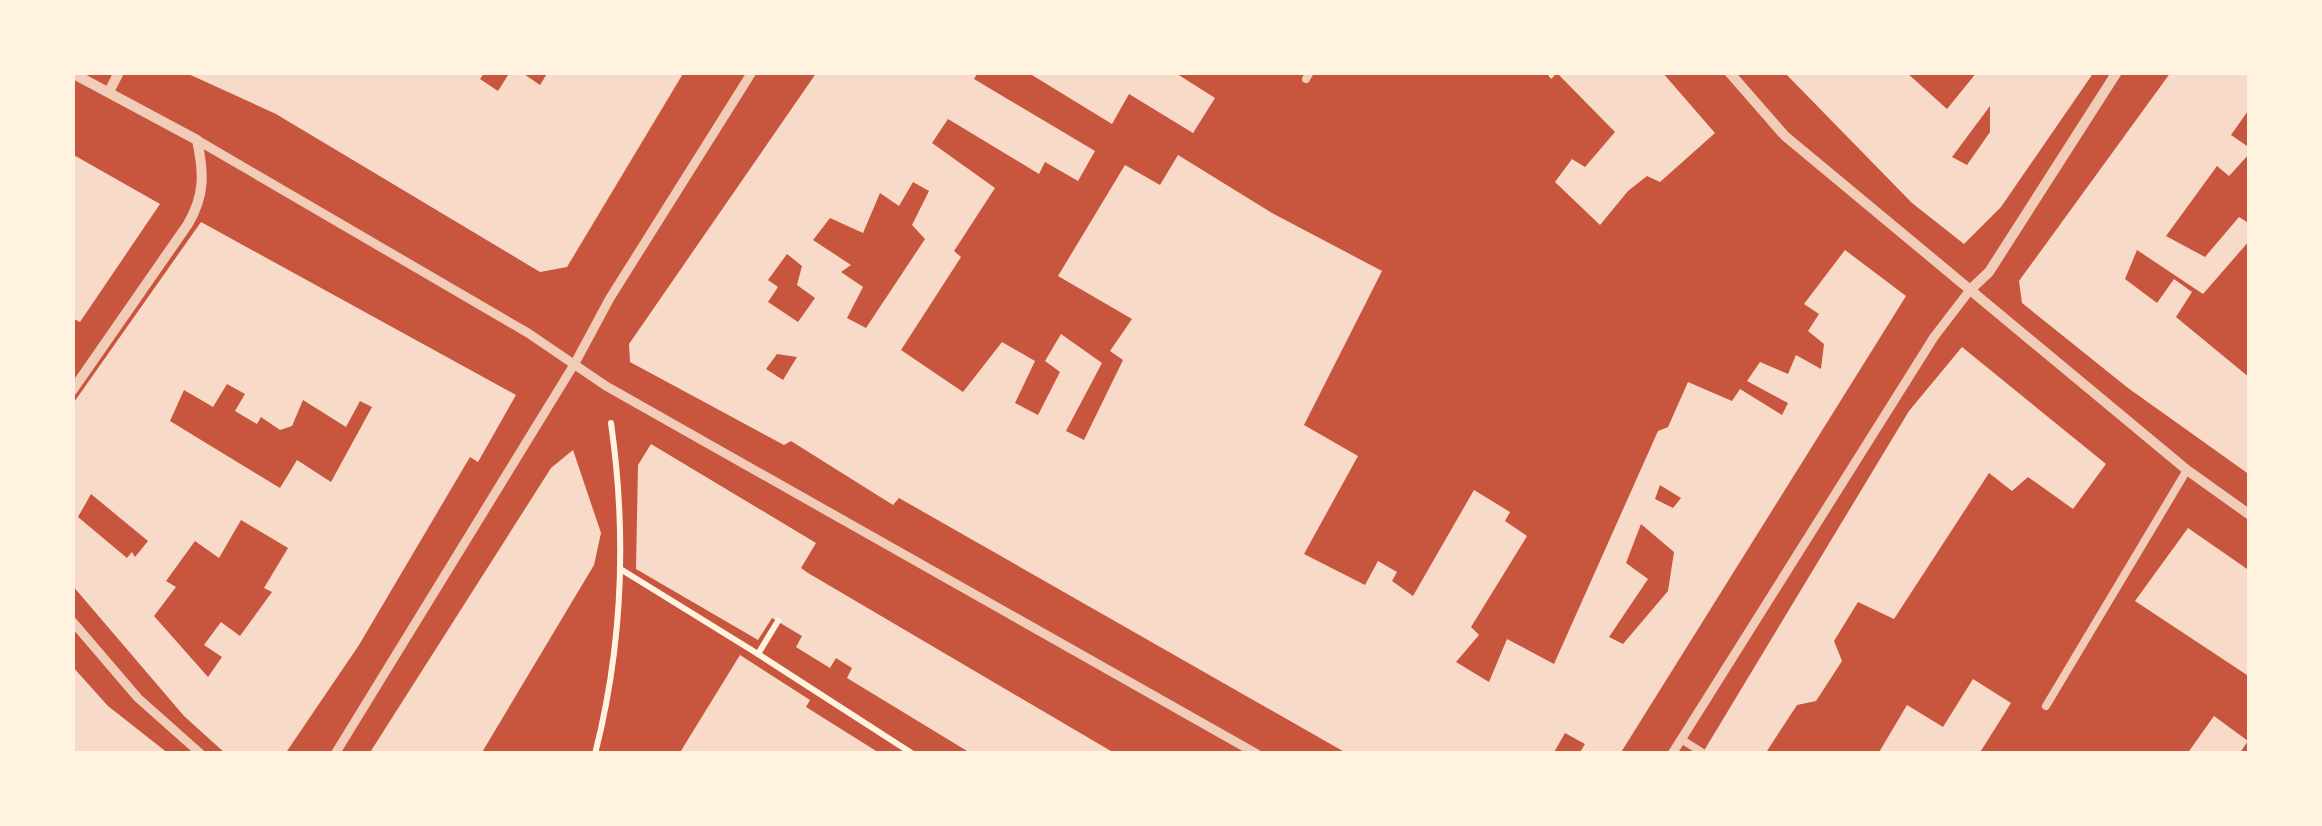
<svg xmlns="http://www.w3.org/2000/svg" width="2322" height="826" viewBox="0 0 2322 826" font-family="'Titillium Web',sans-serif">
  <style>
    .building { fill: #f7dbc8; fill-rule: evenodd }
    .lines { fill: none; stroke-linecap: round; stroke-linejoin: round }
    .path { stroke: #fff3e0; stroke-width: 6 }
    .service { stroke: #f1ccb7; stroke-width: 8 }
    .pedestrian { stroke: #f1ccb7; stroke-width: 9 }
    .minor { stroke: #f1ccb7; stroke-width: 10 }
  </style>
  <rect width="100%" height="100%" fill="#c8553d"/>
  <g class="building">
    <polygon points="184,72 485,72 480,79 498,91 510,72 521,72 540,85 548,72 684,72 567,267 540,272 276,114"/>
    <path d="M817,72H978L974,79L1095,151L1078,181L1045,162L1039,174L948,119L932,143L995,188L954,251L961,257L901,350L963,392L1002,342L1035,361L1015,403L1038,415L1060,372L1045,361L1061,334L1102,363L1066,431L1084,440L1123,360L1110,351L1132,319L1058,276L1125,165L1160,185L1178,155L1272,213L1382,271L1304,425L1358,456L1304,554L1365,585L1378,561L1397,572L1392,581L1413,596L1474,490L1510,512L1505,521L1527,536L1471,627L1479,635L1456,662L1489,682L1507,639L1554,664L1658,431L1668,427L1688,382L1732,401L1740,389L1782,415L1788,403L1747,381L1760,362L1788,374L1796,355L1821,369L1824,344L1808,331L1819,314L1804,304L1845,250L1906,296L1620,754H1579L1585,744L1565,733L1553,754H1348L899,498L893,505L791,441L784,445L630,362L629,344ZM913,182L929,191L912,225L925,239L866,328L847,318L863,287L841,272L851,265L813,240L830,218L863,233L880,193L899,206ZM787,254L802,266L797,285L815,298L798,322L768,302L778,287L768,280ZM777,354L797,357L783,380L766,369ZM1660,485L1681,498L1673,508L1655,499ZM1641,524L1674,552L1668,591L1623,644L1609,637L1648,579L1626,563Z"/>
    <polygon points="1027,72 1174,72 1215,98 1193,133 1129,94 1112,124"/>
    <polygon points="1546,72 1662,72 1715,133 1660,182 1647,176 1628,191 1600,225 1555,182 1572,159 1585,167 1615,132 1557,73 1551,79"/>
    <path d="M1784,72H1906L1947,109L1977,72H2094L2001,207L1964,244L1912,203ZM1990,106V132L1967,165L1952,157Z"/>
    <polygon points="2171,72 2250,72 2250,108 2231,135 2250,148 2250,153 2229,176 2217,166 2166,236 2205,257 2239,217 2250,224 2250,240 2203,294 2137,250 2125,279 2157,303 2174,279 2192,292 2176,317 2250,378 2250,475 2128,388 2022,303 2019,281"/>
    <polygon points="72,154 160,204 80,322 72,318"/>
    <path d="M201,222L516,395L478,462L470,457L359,645L285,754H226L184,716L72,585V405ZM227,384L245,394L235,411L257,424L261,417L280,430L292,426L303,400L346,427L360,401L372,407L331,482L297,460L280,488L170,421L184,390L213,407ZM91,494L148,541L135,557L132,552L127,558L78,517ZM241,520L288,548L264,588L272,592L240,636L221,622L204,645L222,657L208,677L154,616L176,587L166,581L195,541L219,558Z"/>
    <polygon points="1962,347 2106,464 2073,509 2028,477 2012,491 1989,473 1894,619 1858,602 1834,641 1842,661 1816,701 1797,705 1765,754 1702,754 1909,411"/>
    <polygon points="651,444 816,543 801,568 808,573 1116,754 972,754 847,678 852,668 836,658 830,668 796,647 802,636 772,618 758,640 636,569 638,465"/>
    <polygon points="573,450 601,533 594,565 481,754 369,754 551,468"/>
    <polygon points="2188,528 2250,571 2250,677 2135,601"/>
    <polygon points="740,655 810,700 806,707 881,754 679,754"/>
    <polygon points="72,666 108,706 169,754 72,754"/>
    <polygon points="1973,679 2011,703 1979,754 1878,754 1907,705 1943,727"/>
    <polygon points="2214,716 2248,741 2239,754 2187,754"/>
  </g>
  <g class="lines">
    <g class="path">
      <polyline points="622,570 758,654 778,621"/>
      <polyline points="758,654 913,754"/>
      <path d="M595,754C623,644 627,535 611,423"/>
    </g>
    <g class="service">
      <polyline points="1306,79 1310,72"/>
      <polyline points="2046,706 2187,470"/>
      <polyline points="1681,739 1703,753"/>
    </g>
    <g class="pedestrian">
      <polyline points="197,140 528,333 606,386 1257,754"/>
      <polyline points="72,621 138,698 201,754"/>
      <polyline points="335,754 575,363 610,298 752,72"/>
      <polyline points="1672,754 1934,337 1970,290"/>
    </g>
    <g class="minor">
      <polyline points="1729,72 1785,136 2187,470 2250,515"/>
      <path d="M72,73L197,140C204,173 205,195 188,224L72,391"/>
      <polyline points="109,92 119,72"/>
      <polyline points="1970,290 1989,272 2117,72"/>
    </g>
  </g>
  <rect width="2322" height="826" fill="none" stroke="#fff3e0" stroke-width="150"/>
</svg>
